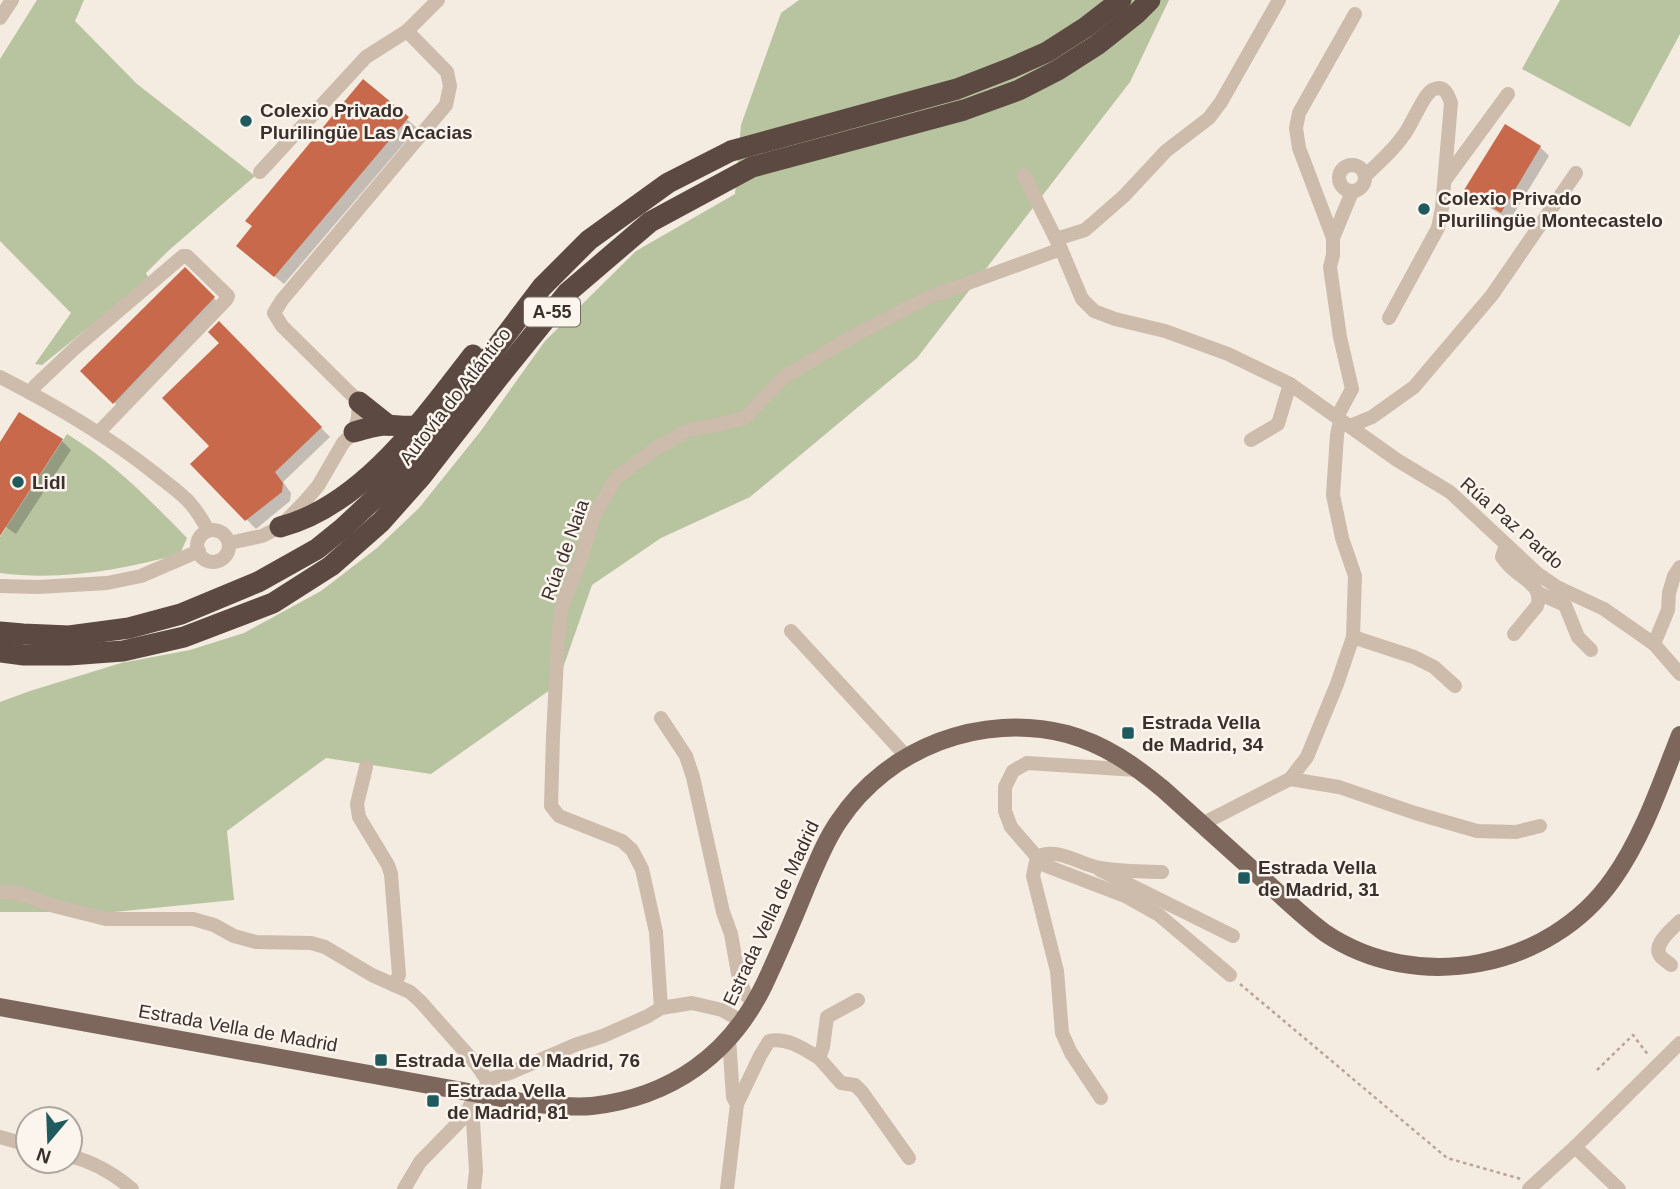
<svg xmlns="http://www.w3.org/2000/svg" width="1680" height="1189" viewBox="0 0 1680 1189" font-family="Helvetica,sans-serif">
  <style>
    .green { fill: #b8c4a0 }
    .shadow { fill: #0003 }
    .building { fill: #c8694b }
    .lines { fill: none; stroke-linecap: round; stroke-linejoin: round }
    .path { stroke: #b9a596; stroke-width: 2.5; stroke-dasharray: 3.5 3.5; stroke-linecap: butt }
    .minor { stroke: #cdbbac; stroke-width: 14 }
    .major { stroke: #7d675c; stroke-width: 18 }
    .highway { stroke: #5c4a42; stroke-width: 21 }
    .poi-dot { fill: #1f5a5e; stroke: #fbf5ee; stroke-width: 2.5 }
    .labels { text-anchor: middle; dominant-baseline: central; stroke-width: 5; stroke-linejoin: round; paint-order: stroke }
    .shield { fill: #fbf5ee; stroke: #756b66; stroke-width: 2 }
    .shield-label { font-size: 18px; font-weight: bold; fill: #3b302b }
    .poi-label { font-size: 19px; font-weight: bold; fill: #3b302b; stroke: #fbf5ee; text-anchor: start }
    .street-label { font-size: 19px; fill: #3b302b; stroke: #fbf5ee }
  </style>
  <rect width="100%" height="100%" fill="#f4ebe1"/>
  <g class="green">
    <polygon points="37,0 84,0 75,21 137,84 255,176 168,251 146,273 149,279 42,365 35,364 71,313 0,241 0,59"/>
    <polygon points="799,0 1169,0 1130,82 917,358 750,497 661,538 592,585 557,685 431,774 326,758 227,831 234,900 114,912 0,912 0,702 30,691 121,663 190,650 244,633 321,591 377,548 419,508 480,432 545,341 636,251 735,194 741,125 781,13"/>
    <polygon points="1560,0 1680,0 1680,34 1630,127 1522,69"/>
    <path d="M67,434C113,462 149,499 187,538L180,554C121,570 61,581 0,573V537Z"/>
  </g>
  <g class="shadow">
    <polygon points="364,82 417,128 284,284 248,255"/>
    <polygon points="1540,147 1549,156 1510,220 1475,199 1466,190"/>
    <polygon points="185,270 223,307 123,411 83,371"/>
    <polygon points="219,323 330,437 283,482 291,493 290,501 256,529 193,464 211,446 221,343"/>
    <polygon points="20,414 62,441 71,450 16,534 0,523 0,445"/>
  </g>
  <g class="building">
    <polygon points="363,79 409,117 274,277 236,246 252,226 245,221"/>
    <polygon points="1505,124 1541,146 1501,213 1464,190"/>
    <polygon points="185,267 215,297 113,404 80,371"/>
    <polygon points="219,321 322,427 275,472 283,483 282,492 245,521 190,464 209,446 162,398 219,343 208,332"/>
    <polygon points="19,412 63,439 0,536 0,442"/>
  </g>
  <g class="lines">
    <g class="path">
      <polyline points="1240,984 1447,1158 1521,1179"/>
      <polyline points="1597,1070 1633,1035 1649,1056"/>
    </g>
    <g class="minor">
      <polyline points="0,18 12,0"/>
      <circle cx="1352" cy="178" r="13"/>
      <polyline points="260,172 366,57 407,31"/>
      <polyline points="1024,175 1061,249 1082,299 1094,311 1115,319 1165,331 1228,354 1290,384 1397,460 1450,492 1538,574 1557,587 1604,609 1654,644 1680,674"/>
      <path d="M1365,176C1378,163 1393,151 1403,136C1409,129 1412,120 1417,112C1421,105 1425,95 1432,90C1444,84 1448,94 1451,103L1442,208L1438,228L1389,318"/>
      <polyline points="1445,180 1508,94"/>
      <polyline points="1333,238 1352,192"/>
      <polyline points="1056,239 1085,230 1124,196 1166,151 1209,118 1221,102 1279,0"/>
      <path d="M0,377C53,404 106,435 153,472C165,482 179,491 190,503C197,511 203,521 208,530"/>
      <polyline points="30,393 36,385 74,349 183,256 187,256 226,294 228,296 226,300 98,433"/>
      <polyline points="1337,417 1352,389 1340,337 1330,267 1333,255 1333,238 1299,148 1296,128 1299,113 1355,14"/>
      <polyline points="1350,426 1372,417 1414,387 1492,295 1576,173"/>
      <polyline points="1251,440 1278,424 1290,384"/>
      <circle cx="213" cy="546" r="16"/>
      <polyline points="229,543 262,536 280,527 306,500 318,486 343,443 354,432 358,417 359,402 282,326 274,313 282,300 446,105 450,86 447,72 407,31 438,0"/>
      <path d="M1506,545L1502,557C1505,561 1509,566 1514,570C1525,580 1544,588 1537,606L1514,634"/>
      <polyline points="0,586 38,587 107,583 141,576 199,551"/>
      <polyline points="1538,593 1565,605 1578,637 1591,650"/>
      <polyline points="791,631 907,757"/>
      <polyline points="1353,637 1414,657 1434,667 1455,686"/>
      <polyline points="1654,644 1668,610 1669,593 1674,576 1680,567"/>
      <polyline points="661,718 686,756 693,777 723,912 731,934 739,979 746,995 755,1004"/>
      <polyline points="366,767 357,804 359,817 388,865 391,874 399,975 394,985"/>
      <polyline points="1290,779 1339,787 1415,813 1477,831 1516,832 1540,826"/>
      <polyline points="1202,824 1290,779 1307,757 1337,684 1353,637 1355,576 1342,538 1333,495 1337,435 1340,420"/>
      <polyline points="1100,870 1233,936"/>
      <path d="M1162,872C1141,871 1117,872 1096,867C1078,863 1056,847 1037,857L1044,865L1125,896L1159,915L1230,975"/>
      <polyline points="0,892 18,893 54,906 106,919 193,919 214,925 234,936 256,942 311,943 325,947 372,975 410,992 420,1001 476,1064 487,1080 485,1094"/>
      <path d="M1671,965C1668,962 1664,960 1661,957C1651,945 1672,929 1680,921"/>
      <polyline points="661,1008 656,932 642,869 632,850 622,841 559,816 551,806 553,737 558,639 562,605 581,559 594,516 616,478 655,449 688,430 717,425 745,418 784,377 859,333 927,298 1061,249"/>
      <polyline points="729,1039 733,1097 737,1104"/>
      <polyline points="819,1058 841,1083 855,1085 862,1092 909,1158"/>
      <polyline points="487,1080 507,1074 575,1045 603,1036 648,1016 661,1008 692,1003 722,1010 743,1022"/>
      <polyline points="1101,1098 1071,1053 1062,1033 1057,971 1033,876 1037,857 1011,827 1005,811 1005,787 1013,771 1027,763 1137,770"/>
      <polyline points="472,1104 476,1171 474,1189"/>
      <polyline points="0,1137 28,1145"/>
      <polyline points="1575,1147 1619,1189"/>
      <path d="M70,1156C94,1162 113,1173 132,1189"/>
      <polyline points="404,1189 420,1162 464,1117 472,1102"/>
      <path d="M727,1189L737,1104L760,1056L769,1041C788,1037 804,1049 819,1058L823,1047L827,1017L858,1000"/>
      <polyline points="1529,1189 1575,1147 1680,1043"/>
    </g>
    <path class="major" d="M0,1007L528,1103C549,1105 571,1108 592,1106C671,1097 730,1055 764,985C779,953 793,920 806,888C816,865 825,841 839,821C888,747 982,712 1067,734C1104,744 1134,765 1163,789C1197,820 1231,850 1265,881C1285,899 1304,918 1325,933C1417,995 1550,969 1613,879C1643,837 1661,783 1680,735"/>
    <g class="highway">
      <polyline points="359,402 388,425"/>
      <path d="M354,432C364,429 374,426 384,425C394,425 404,427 415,426"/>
      <path d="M280,527C362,506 423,419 473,355"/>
      <polyline points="0,632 23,634 69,636 129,628 181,614 258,582 317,549 343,528 376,497 422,446 542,287 589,240 668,183 731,151 957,89 1011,68 1047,52 1086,27 1121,0"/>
      <polyline points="0,652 24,655 69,655 123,651 184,637 273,603 331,566 381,522 421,477 503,372 567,293 650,222 752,167 964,110 1019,90 1058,70 1097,45 1136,14 1150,0"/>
    </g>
  </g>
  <g class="poi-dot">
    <circle cx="246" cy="121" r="7"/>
    <circle cx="1424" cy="209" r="7"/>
    <circle cx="18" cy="482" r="7"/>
    <rect x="1121" y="726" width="14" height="14" rx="3.5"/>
    <rect x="1237" y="871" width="14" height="14" rx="3.5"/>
    <rect x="374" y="1053" width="14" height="14" rx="3.5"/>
    <rect x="426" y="1094" width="14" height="14" rx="3.5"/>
  </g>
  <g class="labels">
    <rect class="shield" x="524" y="297.5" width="56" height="29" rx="5"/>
    <g class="shield-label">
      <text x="552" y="312">A-55</text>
    </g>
    <g class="poi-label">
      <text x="260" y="110">Colexio Privado<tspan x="260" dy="22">Plurilingüe Las Acacias</tspan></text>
      <text x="1438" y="198">Colexio Privado<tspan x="1438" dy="22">Plurilingüe Montecastelo</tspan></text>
      <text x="32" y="482">Lidl</text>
      <text x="1142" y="722">Estrada Vella<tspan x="1142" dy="22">de Madrid, 34</tspan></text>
      <text x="1258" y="867">Estrada Vella<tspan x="1258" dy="22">de Madrid, 31</tspan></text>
      <text x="395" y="1060">Estrada Vella de Madrid, 76</text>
      <text x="447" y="1090">Estrada Vella<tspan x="447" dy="22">de Madrid, 81</tspan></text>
    </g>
    <g class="street-label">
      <text transform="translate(455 396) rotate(-52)">Autovía do Atlántico</text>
      <text transform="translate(1512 523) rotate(41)">Rúa Paz Pardo</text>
      <text transform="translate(565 550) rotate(-70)">Rúa de Naia</text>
      <text transform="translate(771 913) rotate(-65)">Estrada Vella de Madrid</text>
      <text transform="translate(238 1028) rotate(10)">Estrada Vella de Madrid</text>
    </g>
  </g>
  <g transform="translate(49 1140) rotate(199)"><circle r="33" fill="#fbf5ee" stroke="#aea6a0" stroke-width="2"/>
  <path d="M0-5L12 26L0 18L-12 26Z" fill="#1f5a5e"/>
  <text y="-10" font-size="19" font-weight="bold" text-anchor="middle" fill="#3b302b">N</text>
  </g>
</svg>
